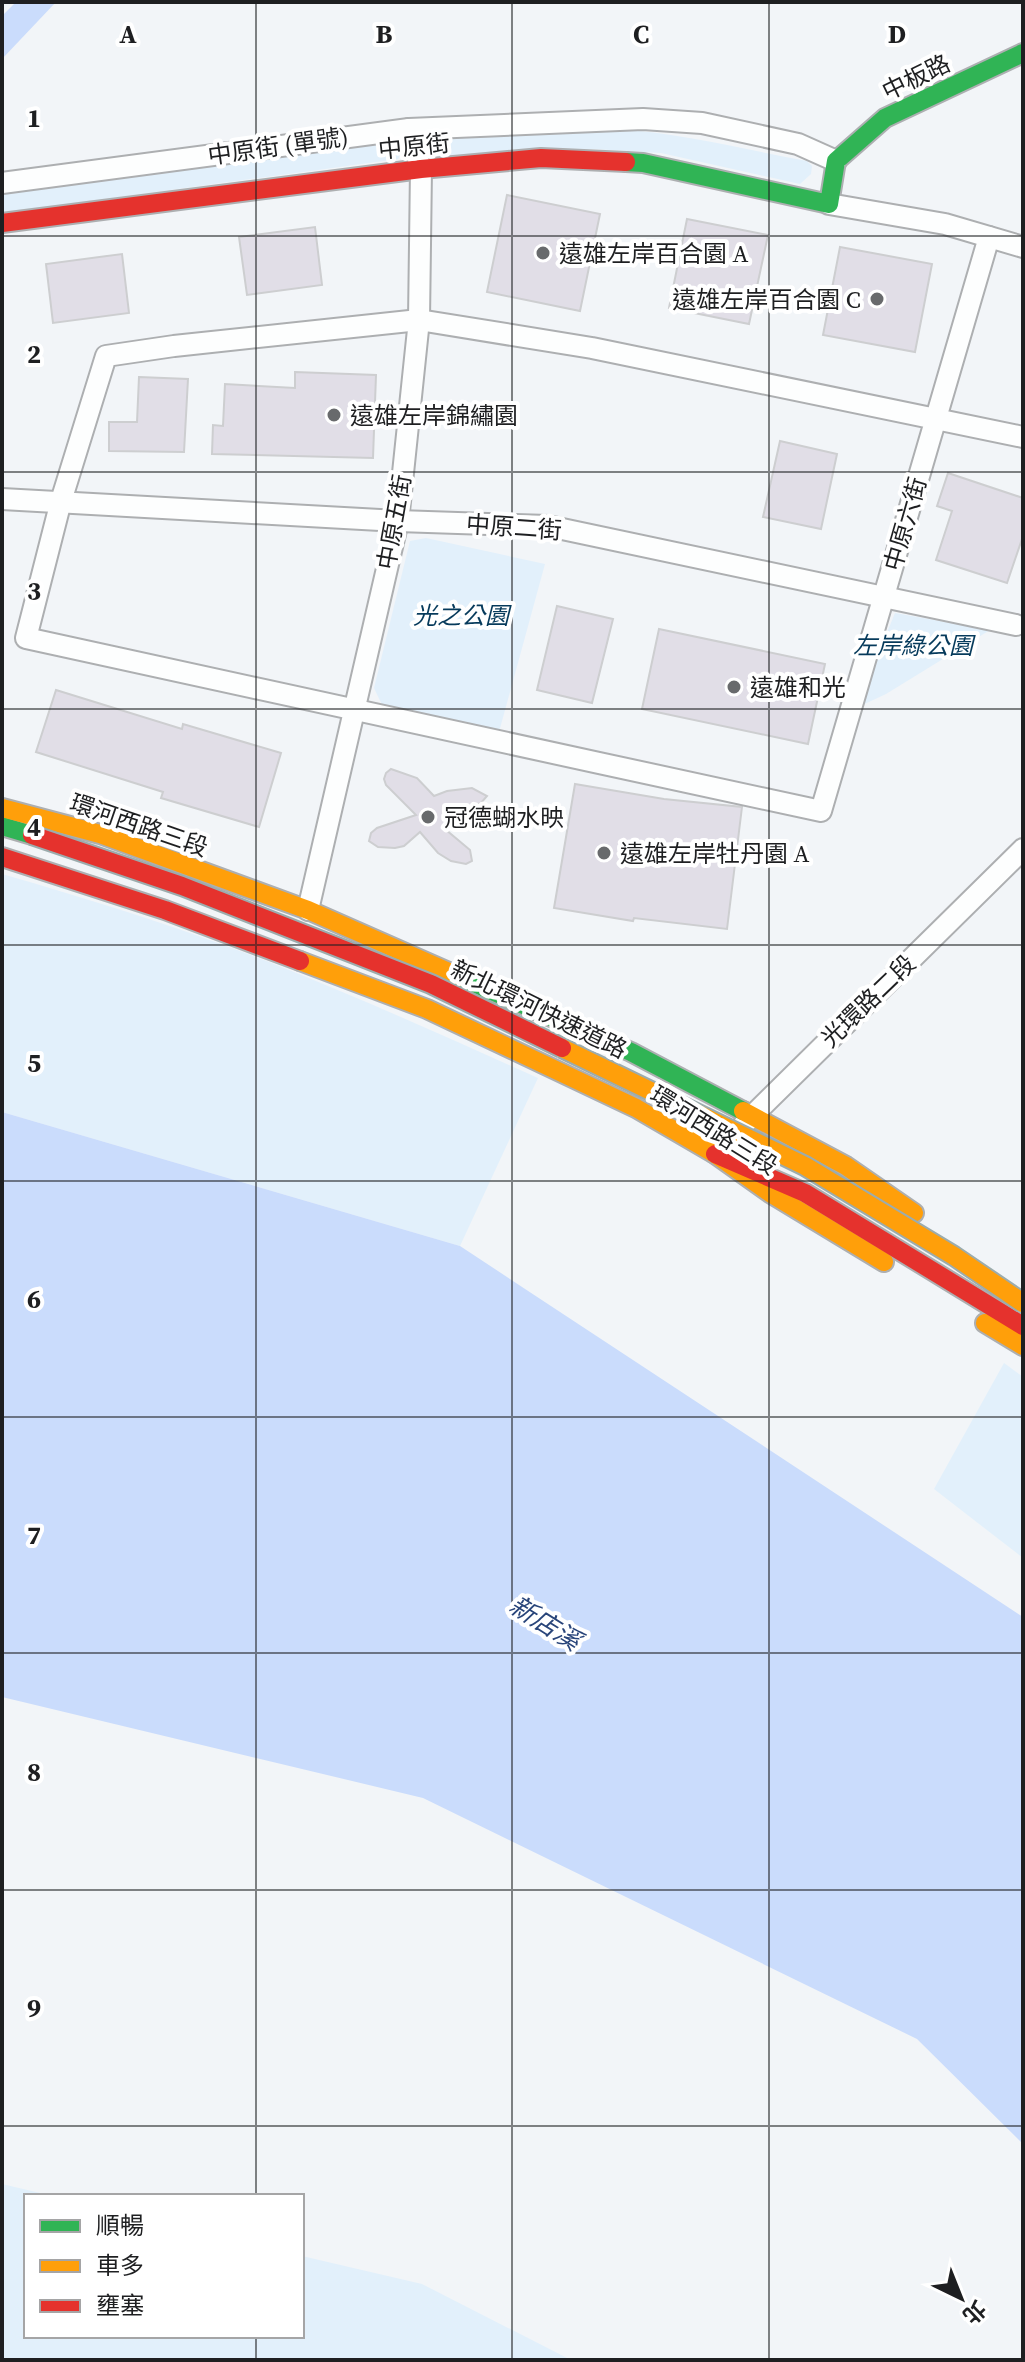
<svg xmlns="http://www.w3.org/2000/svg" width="1025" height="2362" viewBox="0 0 1025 2362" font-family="'Source Serif 4','Noto Sans TC',serif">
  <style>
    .green { fill: #e2f0fb }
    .water { fill: #cadcfc }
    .building { fill: #e1dee7; stroke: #cdced0; stroke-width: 2 }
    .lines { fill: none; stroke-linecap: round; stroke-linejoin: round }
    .street-casing { stroke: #adafb1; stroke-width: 24 }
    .fast-casing { stroke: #adafb1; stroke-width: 22 }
    .slow-casing { stroke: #adafb1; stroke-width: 22 }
    .jam-casing { stroke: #adafb1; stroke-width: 22 }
    .street { stroke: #fdfefe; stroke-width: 20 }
    .fast { stroke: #30b455; stroke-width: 18 }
    .slow { stroke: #ff9f0a; stroke-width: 18 }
    .jam { stroke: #e5322d; stroke-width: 18 }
    .slow-bridge-casing { stroke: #9cacad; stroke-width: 22; stroke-linecap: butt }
    .jam-bridge-casing { stroke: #9cacad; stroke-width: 22; stroke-linecap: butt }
    .slow-bridge { stroke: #ff9f0a; stroke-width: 18 }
    .jam-bridge { stroke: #e5322d; stroke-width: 18 }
    .grid { fill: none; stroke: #1e1f21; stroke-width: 2; stroke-opacity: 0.55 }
    .poi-dot { fill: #686a6c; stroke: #fff; stroke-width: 3 }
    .labels { text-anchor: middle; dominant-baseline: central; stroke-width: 8; stroke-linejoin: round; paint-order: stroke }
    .street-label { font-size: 24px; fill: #1e1f21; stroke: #fff }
    .poi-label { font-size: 24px; fill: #1e1f21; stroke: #fff; text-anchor: start }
    .park-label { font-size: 24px; font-style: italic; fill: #063a5b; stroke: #fff }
    .water-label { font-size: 26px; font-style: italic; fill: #29457a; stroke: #fff }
    .grid-label { font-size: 26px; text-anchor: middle; font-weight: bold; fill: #1e1f21; stroke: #fff; stroke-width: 8; stroke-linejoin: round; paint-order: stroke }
  </style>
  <rect width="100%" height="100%" fill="#f2f5f8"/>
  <g class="green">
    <path d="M615,129C683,133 741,149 807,161L812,166L811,174L800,184L661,153L593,149L440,157L432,154L425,146L426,138Z"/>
    <polygon points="392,139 398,146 401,154 398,159 2,213 2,190"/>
    <polygon points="426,538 545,564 499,732 383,707 374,688 410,541"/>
    <polygon points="895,613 990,630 886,694 856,708"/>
    <path d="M2,874C92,900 181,928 269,962C360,998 449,1038 538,1078L460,1246L2,1112Z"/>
    <polygon points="1004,1363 1023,1377 1023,1558 934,1489"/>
    <polygon points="2,2184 53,2196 26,2196 26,2336 302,2336 302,2256 422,2284 571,2360 2,2360"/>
  </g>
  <g class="water">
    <polygon points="16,2 56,2 2,59 2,16"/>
    <polygon points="2,1112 460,1246 1023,1617 1023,2144 917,2039 423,1798 2,1697"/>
  </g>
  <g class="building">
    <polygon points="507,195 600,214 580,311 487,292"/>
    <polygon points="687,219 768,235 749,324 669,308"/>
    <polygon points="315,227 322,285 247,295 239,237"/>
    <polygon points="840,247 932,264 915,352 823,335"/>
    <polygon points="122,254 129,313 53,323 46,264"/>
    <polygon points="295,372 376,375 373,458 212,454 213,425 223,426 225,384 295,388"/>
    <polygon points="139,377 188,379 184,452 109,451 109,422 137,422"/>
    <polygon points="780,441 837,454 821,529 763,517"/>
    <polygon points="948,473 1023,498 1023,536 1007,583 936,560 952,511 937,506"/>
    <polygon points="557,606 613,619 592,703 537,690"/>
    <polygon points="659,629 825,664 808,744 642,709"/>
    <polygon points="56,690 182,729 183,724 281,753 259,827 161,798 163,792 36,752"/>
    <polygon points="391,769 417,778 434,796 447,791 472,788 487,796 481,803 455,814 445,829 470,850 472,861 466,864 451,861 438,853 420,832 404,846 395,848 378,847 369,841 371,833 377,828 416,815 386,785 384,779 386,773"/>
    <polygon points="575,784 664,799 742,807 727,929 634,918 633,921 554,908"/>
  </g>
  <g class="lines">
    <defs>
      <g id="street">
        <polyline points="2,183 409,129 643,119 702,123 798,144 836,161"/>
        <polyline points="829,204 945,224 1023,247"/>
        <path d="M989,237L821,811C556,753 290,698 26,638L61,501L106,356L174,346L419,320L592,348L1023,437"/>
        <polyline points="2,499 398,521 548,526 1016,625"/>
        <polyline points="308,910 398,521 419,320 421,169 409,129"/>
        <polyline points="744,1124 1023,849"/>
      </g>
      <g id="fast">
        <polyline points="626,162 643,163 829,204 836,161 885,118 1023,53"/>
        <polyline points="2,826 32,835"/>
        <polyline points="460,977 631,1052 743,1111"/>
      </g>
      <g id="slow">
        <polyline points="2,808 100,834 308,910 460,977"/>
        <polyline points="300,961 427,1009 636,1108 715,1154 770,1193 884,1262"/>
        <polyline points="743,1111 846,1166 914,1213"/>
        <polyline points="985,1323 1023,1346"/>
      </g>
      <g id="jam">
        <polyline points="2,223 421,169 541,158 626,162"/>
        <polyline points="2,857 165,910 300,961"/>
        <polyline points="715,1154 805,1193 1023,1326"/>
      </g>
    </defs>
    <use href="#street" class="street-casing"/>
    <use href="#fast" class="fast-casing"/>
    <use href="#slow" class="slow-casing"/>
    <use href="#jam" class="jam-casing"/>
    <use href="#street" class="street"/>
    <use href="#fast" class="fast"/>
    <use href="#slow" class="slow"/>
    <use href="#jam" class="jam"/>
    <defs>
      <polyline id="slow-bridge" points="562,1048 805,1166 954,1256 1023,1303"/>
      <polyline id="jam-bridge" points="32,835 182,886 431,984 562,1048"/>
    </defs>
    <use href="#slow-bridge" class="slow-bridge-casing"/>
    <use href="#jam-bridge" class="jam-bridge-casing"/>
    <use href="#slow-bridge" class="slow-bridge"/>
    <use href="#jam-bridge" class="jam-bridge"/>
  </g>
  <path class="grid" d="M256,2V2196M512,2V2360M769,2V2360M2,236H1023M2,472H1023M2,709H1023M2,945H1023M2,1181H1023M2,1417H1023M2,1653H1023M2,1890H1023M2,2126H1023M256,2336V2360"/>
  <g class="poi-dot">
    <circle cx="543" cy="253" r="8"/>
    <circle cx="877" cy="299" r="8"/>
    <circle cx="334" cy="415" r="8"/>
    <circle cx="734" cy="687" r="8"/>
    <circle cx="428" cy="817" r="8"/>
    <circle cx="604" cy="853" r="8"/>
  </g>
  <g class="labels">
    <g class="street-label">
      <text transform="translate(916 77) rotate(-26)">中板路</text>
      <text transform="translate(278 146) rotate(-8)">中原街 (單號)</text>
      <text transform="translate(414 146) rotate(-6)">中原街</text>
      <text transform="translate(394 522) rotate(-80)">中原五街</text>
      <text transform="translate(905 524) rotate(-74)">中原六街</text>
      <text transform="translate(514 527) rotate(4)">中原二街</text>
      <text transform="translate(139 825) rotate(19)">環河西路三段</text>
      <text transform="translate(868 1001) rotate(-44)">光環路二段</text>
      <text transform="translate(539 1009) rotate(26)">新北環河快速道路</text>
      <text transform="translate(714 1130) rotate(32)">環河西路三段</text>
    </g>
    <g class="poi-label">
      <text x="559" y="253">遠雄左岸百合園 A</text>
      <text x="861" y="299" text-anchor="end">遠雄左岸百合園 C</text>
      <text x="350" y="415">遠雄左岸錦繡園</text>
      <text x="750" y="687">遠雄和光</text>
      <text x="444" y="817">冠德蝴水映</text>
      <text x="620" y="853">遠雄左岸牡丹園 A</text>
    </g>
    <g class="park-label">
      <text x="461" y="615">光之公園</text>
      <text x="913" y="645">左岸綠公園</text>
    </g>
    <g class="water-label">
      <text transform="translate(545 1623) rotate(32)">新店溪</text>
    </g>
  </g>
  <g class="grid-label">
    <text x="128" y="43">A</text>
    <text x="384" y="43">B</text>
    <text x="641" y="43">C</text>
    <text x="897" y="43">D</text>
    <text x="34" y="127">1</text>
    <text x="34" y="363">2</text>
    <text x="34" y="600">3</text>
    <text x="34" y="836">4</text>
    <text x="34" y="1072">5</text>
    <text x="34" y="1308">6</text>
    <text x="34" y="1544">7</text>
    <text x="34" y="1781">8</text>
    <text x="34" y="2017">9</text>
  </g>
  <rect width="1025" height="2362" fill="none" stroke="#1e1f21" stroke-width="8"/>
  <rect x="24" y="2194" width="280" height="144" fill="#ffffff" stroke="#a5a5a6" stroke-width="2"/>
  <rect x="40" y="2220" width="40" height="12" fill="#30b455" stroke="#a5a5a6" stroke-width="2"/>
  <text x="96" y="2234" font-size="24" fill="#1e1f21">順暢</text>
  <rect x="40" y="2260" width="40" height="12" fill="#ff9f0a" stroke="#a5a5a6" stroke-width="2"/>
  <text x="96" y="2274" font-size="24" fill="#1e1f21">車多</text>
  <rect x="40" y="2300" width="40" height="12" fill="#e5322d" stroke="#a5a5a6" stroke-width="2"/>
  <text x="96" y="2314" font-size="24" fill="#1e1f21">壅塞</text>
  <g transform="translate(961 2298) rotate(137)" stroke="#ffffff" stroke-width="6" paint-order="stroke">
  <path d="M0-6L14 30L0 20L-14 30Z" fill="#1e1f21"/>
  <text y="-12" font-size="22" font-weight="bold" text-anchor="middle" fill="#1e1f21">北</text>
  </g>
</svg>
